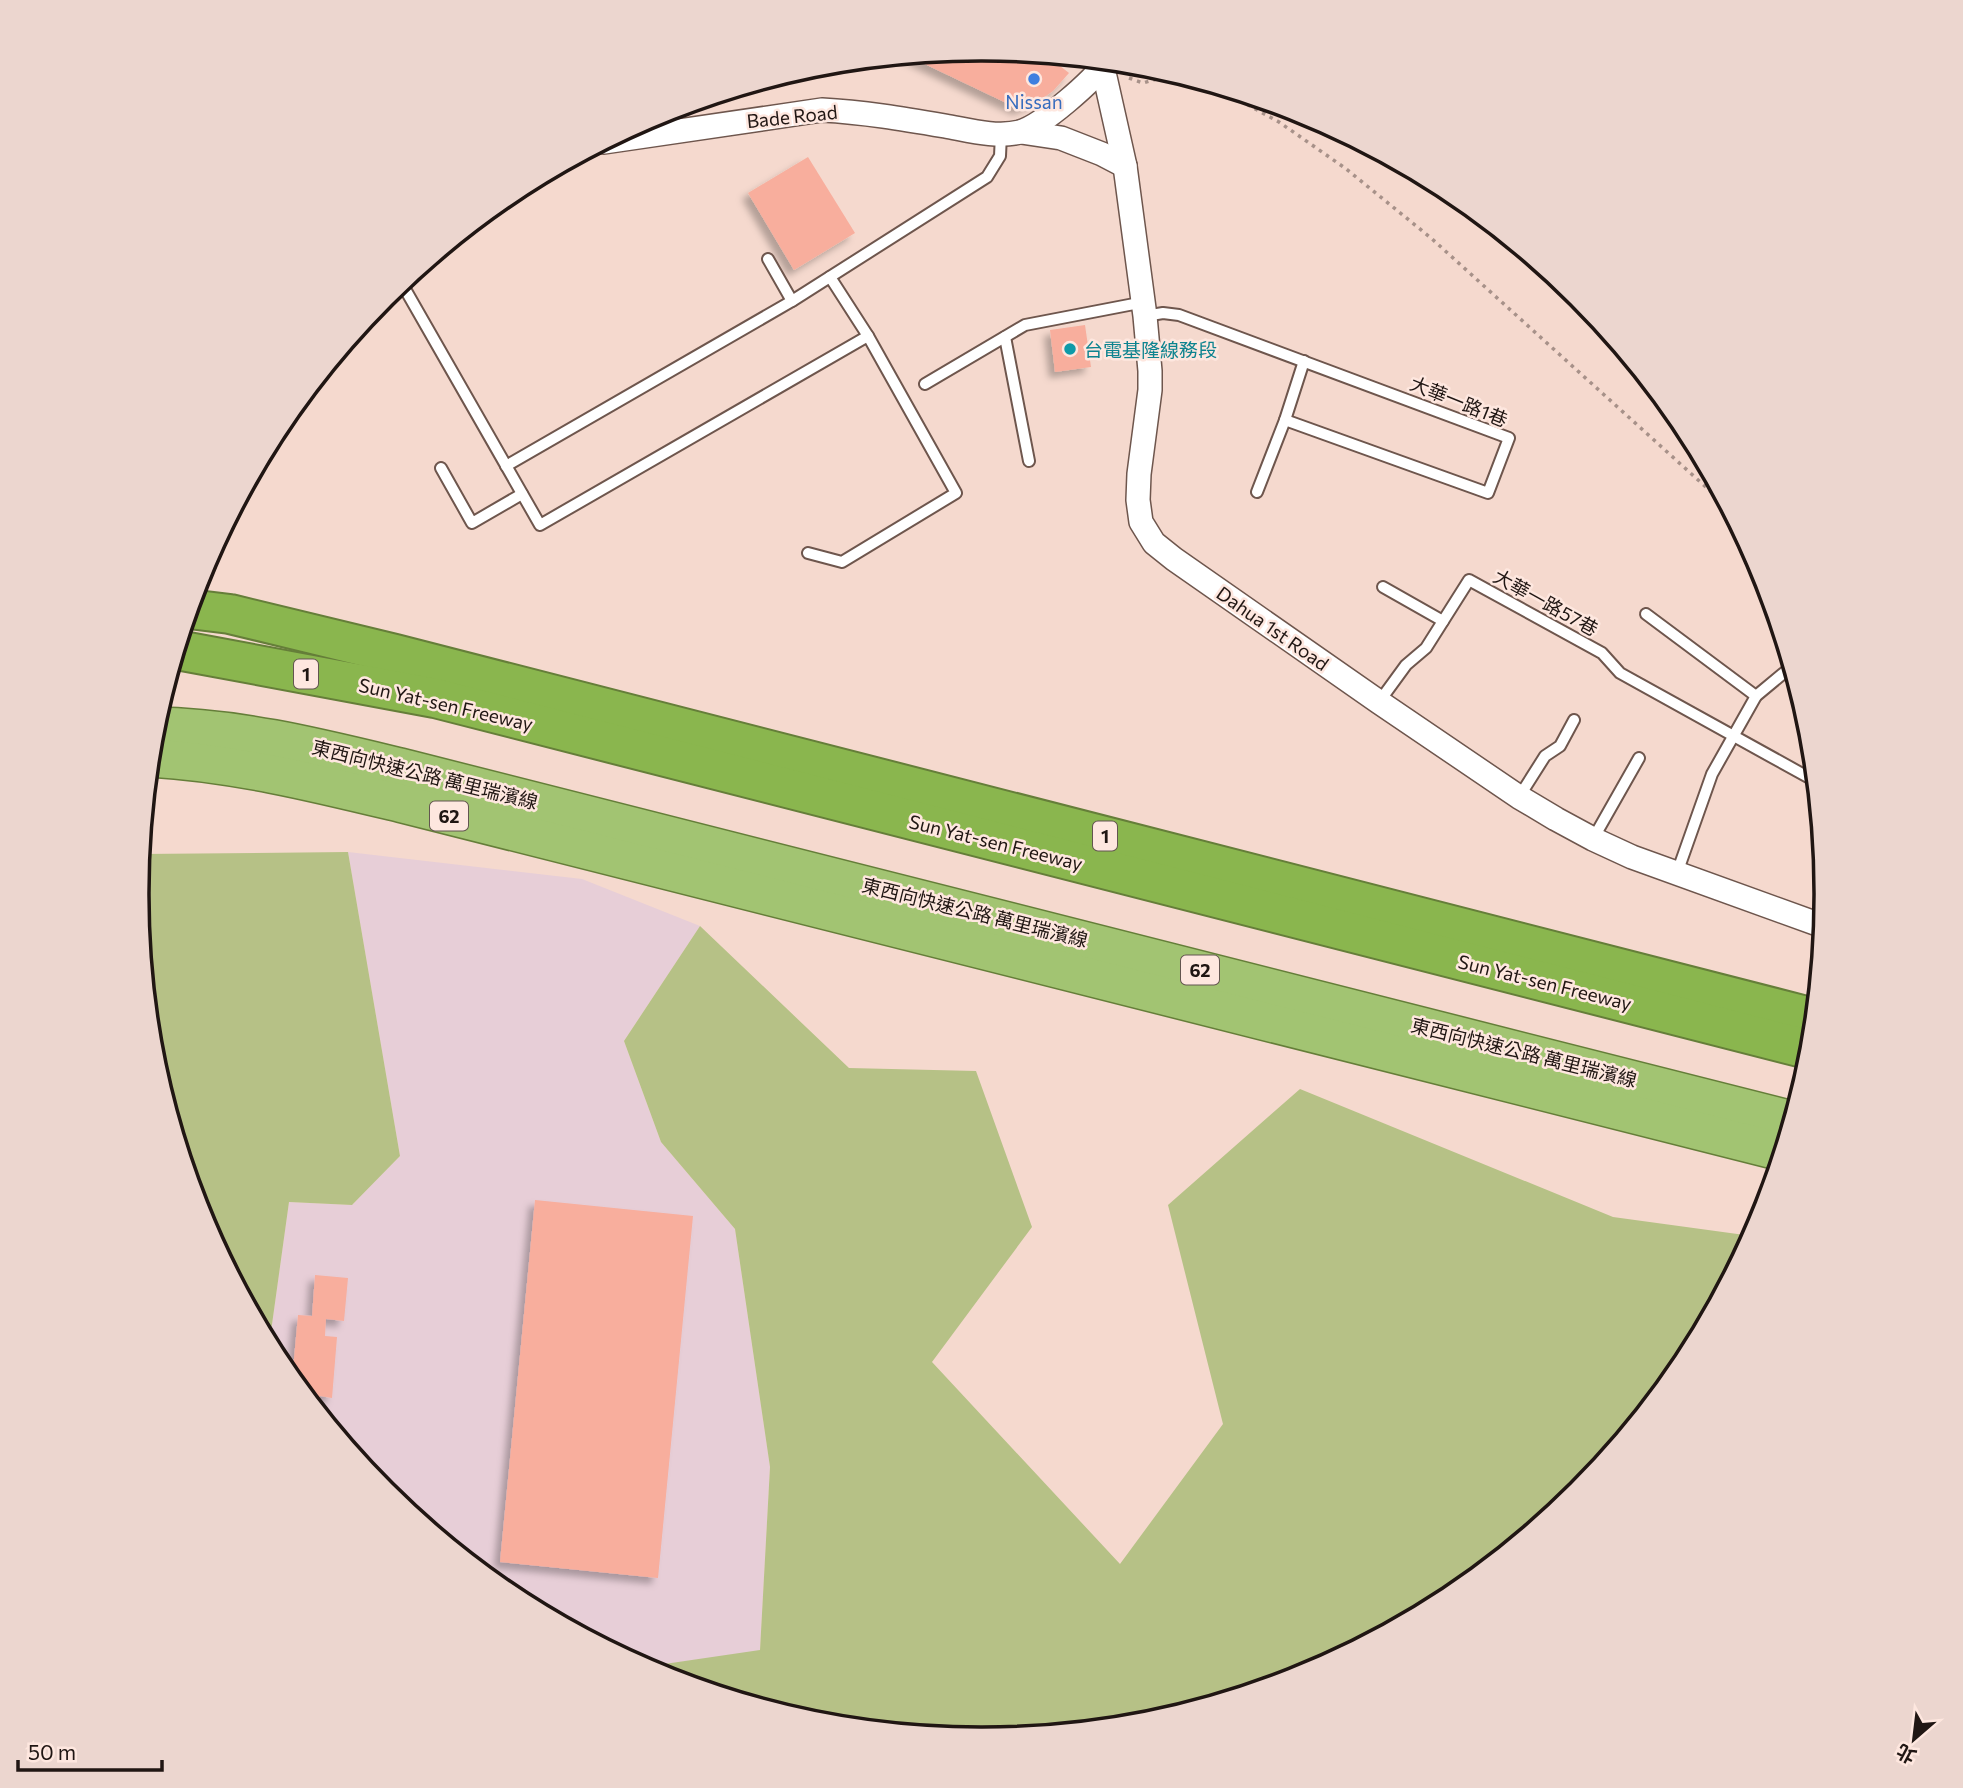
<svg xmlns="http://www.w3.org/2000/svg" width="1963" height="1788" viewBox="0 0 1963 1788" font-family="Commissioner,'Noto Sans TC',sans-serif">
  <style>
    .industrial { fill: #e7ced7 }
    .green { fill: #b6c186 }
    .building { fill: #f8ae9d; filter: url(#shadow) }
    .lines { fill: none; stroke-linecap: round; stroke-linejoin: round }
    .service-casing { stroke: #6e564d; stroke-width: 14 }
    .minor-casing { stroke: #6e564d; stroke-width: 26 }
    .trunk-casing { stroke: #657e39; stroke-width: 40 }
    .motorway-casing { stroke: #657e39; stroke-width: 42 }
    .path { stroke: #a79189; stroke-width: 3.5; stroke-dasharray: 3.5 5; stroke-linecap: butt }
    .service { stroke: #fff; stroke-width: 10 }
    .minor { stroke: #fff; stroke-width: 23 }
    .trunk { stroke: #a2c472; stroke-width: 37 }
    .motorway { stroke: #8ab64e; stroke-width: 38 }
    .shop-dot { fill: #3f7fe0; stroke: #fee7df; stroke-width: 2.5 }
    .culture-dot { fill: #0f9aa8; stroke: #fee7df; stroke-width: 2.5 }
    .labels { text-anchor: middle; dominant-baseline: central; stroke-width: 5; stroke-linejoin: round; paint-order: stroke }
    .shield { fill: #fee7df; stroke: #635550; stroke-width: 2 }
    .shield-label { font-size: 18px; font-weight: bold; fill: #201613 }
    .shop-label { font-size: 19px; fill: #366cbe; stroke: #fee7df }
    .street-label { font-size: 19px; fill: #201613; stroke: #fee7df }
    .culture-label { font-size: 19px; fill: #0d838f; stroke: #fee7df; text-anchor: start }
    .rim { fill: none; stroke: #201613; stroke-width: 3.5 }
  </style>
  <defs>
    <filter id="shadow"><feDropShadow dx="-6" dy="6" stdDeviation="3.5" flood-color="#0004"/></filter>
  </defs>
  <rect width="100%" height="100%" fill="#f5d9ce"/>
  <polygon class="industrial" points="348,852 582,879 700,926 624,1041 661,1142 735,1229 770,1467 760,1651 644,1667 512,1596 384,1491 279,1363 269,1346 289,1202 352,1205 400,1156"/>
  <g class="green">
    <polygon points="348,852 400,1156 352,1205 289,1202 269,1346 201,1217 153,1058 137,894 140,854"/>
    <polygon points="700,926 849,1068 976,1071 1032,1227 932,1362 1120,1564 1223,1424 1168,1205 1300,1089 1613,1217 1752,1236 1684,1364 1579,1492 1451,1597 1304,1675 1146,1723 981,1739 816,1723 658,1675 644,1667 760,1650 770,1467 735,1229 661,1142 624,1041"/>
  </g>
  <g class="building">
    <polygon points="982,49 1046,55 1069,73 1053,91 1043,98 1019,109 908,56"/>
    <polygon points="808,157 855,233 794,270 748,193"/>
    <polygon points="1085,325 1091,367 1055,372 1050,330"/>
    <polygon points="535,1200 693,1216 658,1578 500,1562"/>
    <polygon points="315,1275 348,1278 344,1321 326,1319 325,1336 337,1337 332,1398 320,1396 319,1405 313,1405 292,1380 298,1315 312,1316"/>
  </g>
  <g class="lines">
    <defs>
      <g id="service">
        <polyline points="768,259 792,301 987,177 1000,156 1001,134"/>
        <polyline points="401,282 540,525 868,336 830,277"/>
        <polyline points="1145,316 1163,313 1179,315 1509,438 1488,493 1285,420 1257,492"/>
        <polyline points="1005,337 1029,461"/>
        <polyline points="925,384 1025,325 1134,304 1143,305"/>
        <polyline points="1285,420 1304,361"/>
        <polyline points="506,466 792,301"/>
        <polyline points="441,468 472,523 522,494"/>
        <polyline points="808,553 842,562 956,493 868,336"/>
        <polyline points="1383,587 1443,621"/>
        <polyline points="1646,614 1756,696"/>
        <polyline points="1379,702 1406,665 1426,648 1469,580 1602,653 1620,673 1815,781"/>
        <polyline points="1519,797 1545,756 1560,746 1574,720"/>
        <polyline points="1593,839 1639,758"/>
        <polyline points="1677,873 1712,774 1756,696 1791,667"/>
      </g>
      <g id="minor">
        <polyline points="1103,68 1125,166 1145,316 1150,371 1150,390 1139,474 1138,500 1141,522 1154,543 1174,559 1379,702 1519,797 1556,819 1593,839 1632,857 1823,926"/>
        <polyline points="1021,132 1061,138 1102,154 1125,166"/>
        <path d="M604,142L822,110C863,112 904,119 945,126C968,130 996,138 1020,132C1043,125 1093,81 1107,61"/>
      </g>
      <g id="trunk">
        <path d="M154,726C240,727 325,749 408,769L1792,1120"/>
        <path d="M150,758C236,763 320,784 403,804L1782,1152"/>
      </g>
      <g id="motorway">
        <polyline points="189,609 230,614 395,654 1814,1018"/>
        <polyline points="177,650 435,698 1811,1050"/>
      </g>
    </defs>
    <use href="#service" class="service-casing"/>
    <use href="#minor" class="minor-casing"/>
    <use href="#trunk" class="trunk-casing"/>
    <use href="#motorway" class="motorway-casing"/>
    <g class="path">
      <polyline points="1129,78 1143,83 1170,75 1179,75"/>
      <polyline points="1210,84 1279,122 1345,168 1431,238 1729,508"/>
    </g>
    <use href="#service" class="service"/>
    <use href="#minor" class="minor"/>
    <use href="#trunk" class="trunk"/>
    <use href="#motorway" class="motorway"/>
  </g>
  <circle class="shop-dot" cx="1034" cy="79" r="7"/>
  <circle class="culture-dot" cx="1070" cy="349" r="7"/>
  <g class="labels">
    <g class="shield">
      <rect x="294" y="659.5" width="24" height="29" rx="5"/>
      <rect x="430" y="801.5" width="38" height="29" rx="5"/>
      <rect x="1093" y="821.5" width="24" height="29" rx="5"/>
      <rect x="1181" y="955.5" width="38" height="29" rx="5"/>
    </g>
    <g class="shield-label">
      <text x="306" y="674">1</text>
      <text x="449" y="816">62</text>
      <text x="1105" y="836">1</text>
      <text x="1200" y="970">62</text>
    </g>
    <g class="shop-label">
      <text x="1034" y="101">Nissan</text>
    </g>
    <g class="street-label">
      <text transform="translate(792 116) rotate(-6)">Bade Road</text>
      <text transform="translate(1459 401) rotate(22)">大華一路1巷</text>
      <text transform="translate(1546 602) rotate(29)">大華一路57巷</text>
      <text transform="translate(1273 628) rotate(35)">Dahua 1st Road</text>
      <text transform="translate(446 704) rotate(13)">Sun Yat-sen Freeway</text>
      <text transform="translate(425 774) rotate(14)">東西向快速公路 萬里瑞濱線</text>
      <text transform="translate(996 842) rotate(14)">Sun Yat-sen Freeway</text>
      <text transform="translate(975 912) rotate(14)">東西向快速公路 萬里瑞濱線</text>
      <text transform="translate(1545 982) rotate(14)">Sun Yat-sen Freeway</text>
      <text transform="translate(1524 1052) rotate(14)">東西向快速公路 萬里瑞濱線</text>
    </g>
    <g class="culture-label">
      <text x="1084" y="349">台電基隆線務段</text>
    </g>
  </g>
  <path d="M0 0H1963V1788H0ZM981 61H982A832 832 0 0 1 1814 893V895A832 832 0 0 1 982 1727H981A832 832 0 0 1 149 895V893A832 832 0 0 1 981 61Z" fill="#ecd6cf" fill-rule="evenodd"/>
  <path class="rim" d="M981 61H982A832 832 0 0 1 1814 893V895A832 832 0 0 1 982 1727H981A832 832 0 0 1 149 895V893A832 832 0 0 1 981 61Z"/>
  <g transform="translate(1914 1739) rotate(208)" stroke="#fee7df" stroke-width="5" paint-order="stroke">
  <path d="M0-5L12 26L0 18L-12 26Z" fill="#201613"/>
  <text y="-10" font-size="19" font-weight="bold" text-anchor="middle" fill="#201613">北</text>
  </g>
  <path d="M18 1760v10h144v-10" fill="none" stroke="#201613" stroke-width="3.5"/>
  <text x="28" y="1760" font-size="21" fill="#201613" stroke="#fee7df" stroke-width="5" paint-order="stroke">50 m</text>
</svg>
